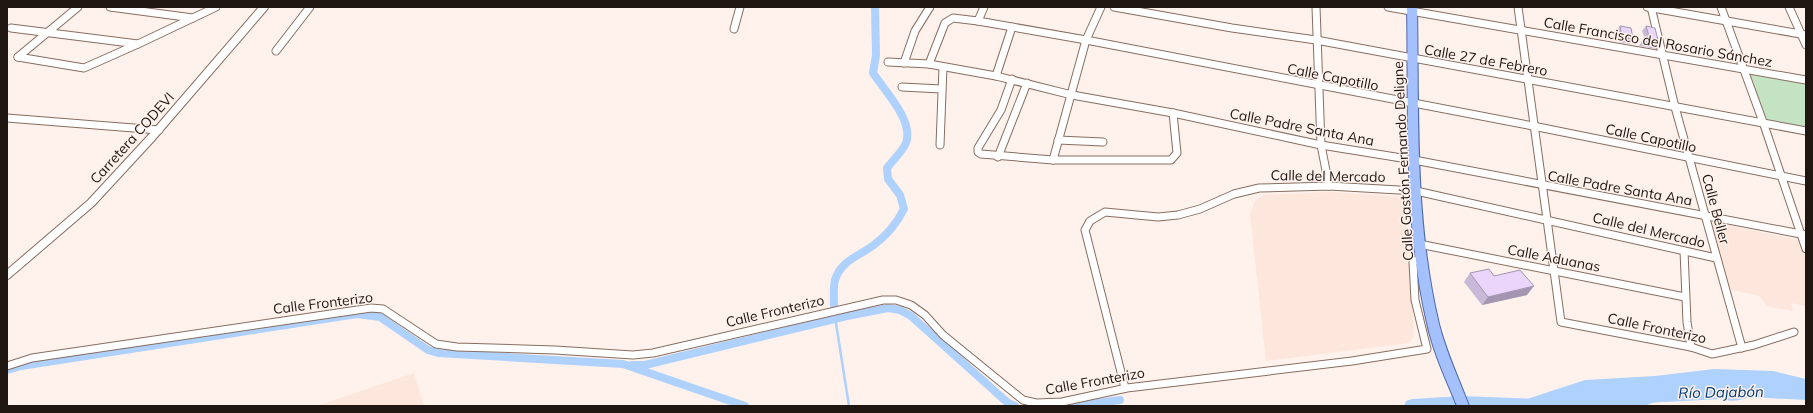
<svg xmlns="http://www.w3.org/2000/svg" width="1813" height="413" viewBox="0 0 1813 413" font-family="Mulish,sans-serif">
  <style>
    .built { fill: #fde6db }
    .green { fill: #c3e3c3 }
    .water { fill: #afd1fd }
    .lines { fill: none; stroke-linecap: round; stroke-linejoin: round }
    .stream { stroke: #afd1fd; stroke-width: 2.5 }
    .canal { stroke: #afd1fd; stroke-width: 8 }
    .river { fill: #afd1fd; fill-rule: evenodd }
    .minor-casing { stroke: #886d60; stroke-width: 9 }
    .tertiary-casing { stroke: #886d60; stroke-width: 10 }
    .primary-casing { stroke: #4f6aa9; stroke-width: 2 }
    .minor { stroke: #fff; stroke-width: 7 }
    .tertiary { stroke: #fff; stroke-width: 8 }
    .primary { fill: #a4c1fd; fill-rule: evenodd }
    .wall { fill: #cab8d8 }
    .shaded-wall { fill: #a496b0 }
    .building { fill: #ebd6fb; stroke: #a496b0 }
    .labels { text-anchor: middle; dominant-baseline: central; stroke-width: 3; stroke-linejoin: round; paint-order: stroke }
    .street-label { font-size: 14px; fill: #201611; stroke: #fff2ec }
    .water-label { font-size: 15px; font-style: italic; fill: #003c7a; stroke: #fff2ec }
  </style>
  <rect width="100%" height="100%" fill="#fff2ec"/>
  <g class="built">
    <polygon points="1329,192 1405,197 1414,337 1409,343 1266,361 1250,213 1255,201 1263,195"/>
    <polygon points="1710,222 1800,240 1806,260 1806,306 1791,303 1793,311 1767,306 1759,296 1728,289"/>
    <polygon points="414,373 424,406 317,406"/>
  </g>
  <polygon class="green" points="1748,74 1806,84 1806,130 1766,123"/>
  <path class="water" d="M1714,369L1773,371L1806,379V401C1799,395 1778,388 1768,389C1763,389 1757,394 1752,396C1732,405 1717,400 1700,390L1685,393L1680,400L1652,403L1645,406H1518L1521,401L1585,380L1655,376Z"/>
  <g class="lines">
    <polyline class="stream" points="835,317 849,406"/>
    <g class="canal">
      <path d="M834,305C834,297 833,288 835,280C841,260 860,256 875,244C887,235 897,223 904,209L900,195L888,179L887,168C893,160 902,152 906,143C914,121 885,91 873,73L876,55L875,7"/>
      <polyline points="632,365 645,365 847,316 888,308 900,310 911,316 1008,403 1015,406"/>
      <polyline points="7,370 21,366 357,314 380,317 428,350 438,353 623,364 745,406"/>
      <polyline points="1075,406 1120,400"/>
    </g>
    <g class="river">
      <polygon points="1745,383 1806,386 1806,400 1745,397 1739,395 1737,390 1739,385"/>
      <polygon points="1722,385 1728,387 1730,392 1728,397 1722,399 1665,402 1659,400 1657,395 1659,390 1665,388"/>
      <polygon points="1462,396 1537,399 1543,401 1545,406 1404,406 1406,401 1412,399"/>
    </g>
    <defs>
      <g id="minor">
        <polyline points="110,7 193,18"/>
        <polyline points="1114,7 1232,28 1316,40 1806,131"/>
        <polyline points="1316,7 1321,145 1329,186"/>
        <polyline points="1388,7 1806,80"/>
        <polyline points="1518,7 1561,322 1691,347 1712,354 1754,345 1794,332"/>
        <polyline points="1647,7 1806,35"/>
        <polyline points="1651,7 1675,107 1742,348"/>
        <polyline points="1721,7 1763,122 1806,249"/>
        <polyline points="1789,7 1806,45"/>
        <polyline points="978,21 984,7"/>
        <polyline points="11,28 138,44 216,7"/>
        <polyline points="734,29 740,7"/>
        <polyline points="276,51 310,7"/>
        <polyline points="18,57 84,68 138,44"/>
        <polyline points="18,57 78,7"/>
        <polyline points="888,62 929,64 996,76 1072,95 1173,113 1321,145 1414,160 1806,235"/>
        <polyline points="904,63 915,31 930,7"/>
        <polyline points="929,64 945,23 953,18 978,21 1086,40 1533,126 1806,181"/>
        <polyline points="996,76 1012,27"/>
        <polyline points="1012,79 1001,110 978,148 978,152 981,154 1053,160 1171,160 1177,153 1173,113"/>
        <polyline points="902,87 941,89"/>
        <polyline points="7,118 159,130"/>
        <polyline points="1058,140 1103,142"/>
        <polyline points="940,145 943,67"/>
        <polyline points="998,157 1027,83"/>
        <polyline points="1053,160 1086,40 1101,7"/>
        <polyline points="1419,244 1685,297"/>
        <polyline points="1684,251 1687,322 1691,347"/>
        <polyline points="7,366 32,358 371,308 383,309 436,344 457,347 555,350 633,355 653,353 883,300 896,300 911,305 925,315 943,335 1023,400 1036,403 1062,402 1127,388 1352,361 1427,349 1415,300 1413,262 1421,258"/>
        <polyline points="1125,388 1085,230 1090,221 1105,212 1158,217 1178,215 1200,209 1234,194 1259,188 1329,186 1416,191 1716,258"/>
      </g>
      <polyline id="tertiary" points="7,275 91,203 152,137 264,7"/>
      <path id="primary" d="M1407,7H1417C1419,113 1414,220 1439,324C1446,352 1459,379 1469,406H1457C1446,379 1433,352 1427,323C1403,220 1409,113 1407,7Z"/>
    </defs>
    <use href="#minor" class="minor-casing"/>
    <use href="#tertiary" class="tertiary-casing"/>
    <use href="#primary" class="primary-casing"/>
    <use href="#minor" class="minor"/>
    <use href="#tertiary" class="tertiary"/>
    <use href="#primary" class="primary"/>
  </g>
  <g class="wall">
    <polygon points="1620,26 1633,39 1630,44 1619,42 1617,30"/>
    <polygon points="1646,26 1659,44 1656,49 1639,46 1642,41 1645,39 1642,31"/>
    <polygon points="1470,273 1527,295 1482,305 1464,282"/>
  </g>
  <polygon class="shaded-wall" points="1534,286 1527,295 1482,305 1488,297"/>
  <g class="building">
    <polygon points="1620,26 1631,28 1633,39 1622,37"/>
    <polygon points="1646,26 1655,28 1659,44 1642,41 1649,36"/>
    <polygon points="1489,269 1494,276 1520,270 1534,286 1488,297 1470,273"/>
  </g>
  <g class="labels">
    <g class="street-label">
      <text transform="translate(1658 42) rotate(10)">Calle Francisco del Rosario Sánchez</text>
      <text transform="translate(1486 60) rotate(10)">Calle 27 de Febrero</text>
      <text transform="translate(1333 77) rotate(11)">Calle Capotillo</text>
      <text transform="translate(1302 127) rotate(11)">Calle Padre Santa Ana</text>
      <text transform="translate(132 138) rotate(-48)">Carretera CODEVI</text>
      <text transform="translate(1651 138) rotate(12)">Calle Capotillo</text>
      <text transform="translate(1403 161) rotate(-93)">Calle Gastón Fernando Deligne</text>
      <text transform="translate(1328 176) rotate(1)">Calle del Mercado</text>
      <text transform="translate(1620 188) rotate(10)">Calle Padre Santa Ana</text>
      <text transform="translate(1716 209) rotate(75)">Calle Beller</text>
      <text transform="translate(1649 230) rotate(13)">Calle del Mercado</text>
      <text transform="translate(1554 258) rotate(11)">Calle Aduanas</text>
      <text transform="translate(323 303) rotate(-7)">Calle Fronterizo</text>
      <text transform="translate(775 311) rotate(-13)">Calle Fronterizo</text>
      <text transform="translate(1657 328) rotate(12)">Calle Fronterizo</text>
      <text transform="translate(1095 381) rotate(-10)">Calle Fronterizo</text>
    </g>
    <g class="water-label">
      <text transform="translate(1721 392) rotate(-1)">Río Dajabón</text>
    </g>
  </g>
  <rect width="1813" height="413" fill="none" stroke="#201611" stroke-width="16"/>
</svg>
